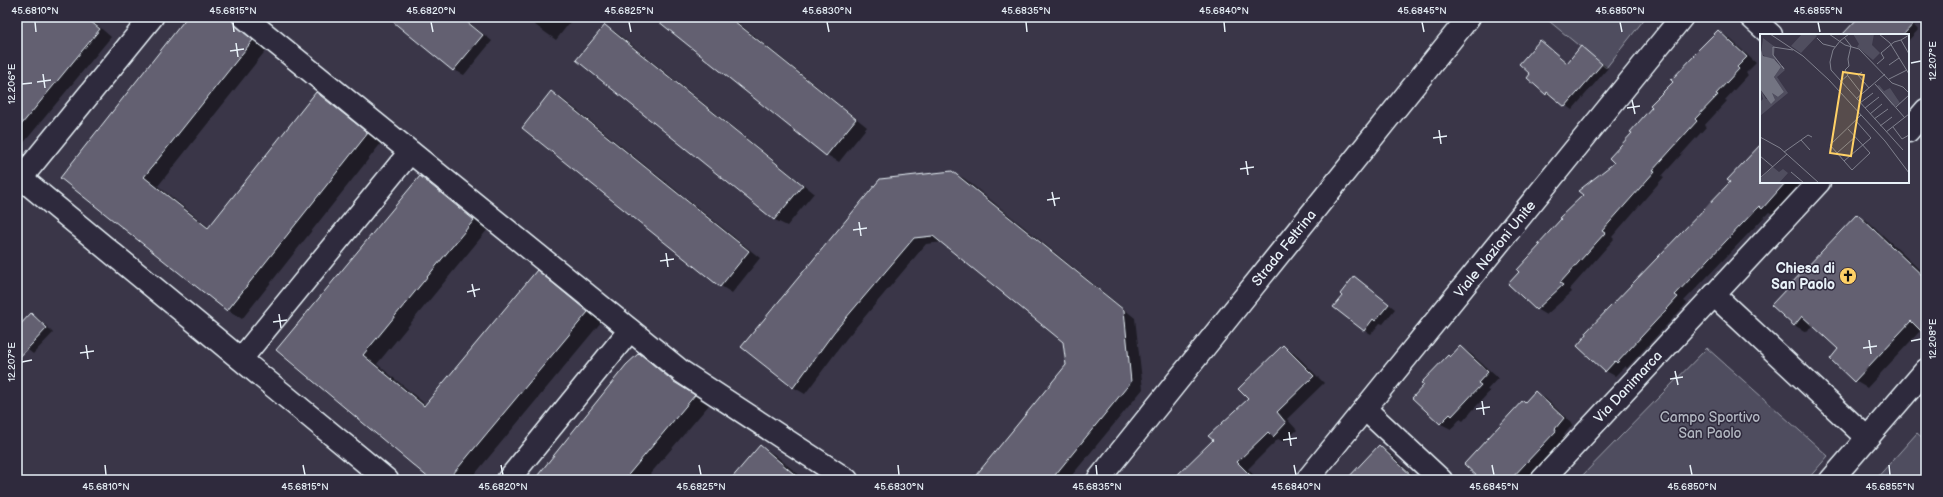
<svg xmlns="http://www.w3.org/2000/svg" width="1943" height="497" viewBox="0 0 1943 497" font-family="'Balsamiq Sans',sans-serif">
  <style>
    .green { fill: #504e5f; stroke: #9ca0ac }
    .shadow { fill: #0007 }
    .building { fill: #636171; stroke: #e8f1f8 }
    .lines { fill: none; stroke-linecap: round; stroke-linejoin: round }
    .minor-casing { stroke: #e8f1f8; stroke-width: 25 }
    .major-casing { stroke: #e8f1f8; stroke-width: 25 }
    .minor { stroke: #2f2a3d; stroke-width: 22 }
    .major { stroke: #2f2a3d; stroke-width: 22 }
    .ticks { fill: none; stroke: #e8f1f8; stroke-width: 1.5 }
    .labels { text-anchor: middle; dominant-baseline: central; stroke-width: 3; stroke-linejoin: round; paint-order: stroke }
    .street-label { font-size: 14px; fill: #e8f1f8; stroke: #2f2a3d }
    .poi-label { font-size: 14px; font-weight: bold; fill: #e8f1f8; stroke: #2f2a3d; text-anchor: end }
    .park-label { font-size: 14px; fill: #b3b8c2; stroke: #2f2a3d }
    .inset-road { fill: none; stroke: #80818e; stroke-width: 1 }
    .view { fill: #ffd166; fill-opacity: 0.15; stroke: #ffd166; stroke-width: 2 }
    .inset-edge { fill: none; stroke: #e8f1f8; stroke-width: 2 }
    .neatline { fill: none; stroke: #e8f1f8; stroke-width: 1.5 }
    .ticks-label { font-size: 10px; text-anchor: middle; fill: #e8f1f8 }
  </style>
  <rect width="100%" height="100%" fill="#3a3648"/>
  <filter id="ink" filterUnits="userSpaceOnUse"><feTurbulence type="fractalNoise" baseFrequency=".025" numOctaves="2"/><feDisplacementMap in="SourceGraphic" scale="8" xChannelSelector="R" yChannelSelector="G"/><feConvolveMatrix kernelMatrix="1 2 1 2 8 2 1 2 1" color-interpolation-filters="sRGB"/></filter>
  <g filter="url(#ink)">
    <g class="green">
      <polygon points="1544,17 1646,17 1606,68"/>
      <polygon points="1707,348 1828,456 1807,480 1578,480"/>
      <polygon points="1917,433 1926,441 1926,480 1875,480"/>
    </g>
    <g class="shadow">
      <polygon points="22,17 88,17 111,37 17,151 17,23"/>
      <polygon points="188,17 234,17 267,49 158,186 210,228 316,93 331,101 382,142 242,319 228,310 61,178"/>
      <polygon points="389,17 462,17 492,41 464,75 454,70"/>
      <polygon points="524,17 574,17 556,40"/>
      <polygon points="655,17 731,17 867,127 839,162 827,155"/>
      <polygon points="1861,17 1906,17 1918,30 1908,41 1908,35 1849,35"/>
      <polygon points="605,26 617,33 814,193 787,226 775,220 578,60"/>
      <polygon points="1718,31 1728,37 1756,63 1746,73 1748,75 1725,100 1727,101 1704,126 1706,127 1662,176 1664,177 1612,237 1614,239 1570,289 1572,292 1546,315 1536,309 1633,133 1674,82"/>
      <polygon points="1540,41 1568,63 1581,47 1608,68 1572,110 1554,97 1546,94 1532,74"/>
      <polygon points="551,93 563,99 760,258 732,293 721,286"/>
      <polygon points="1761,145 1761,182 1801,182 1773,214 1769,212 1684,301 1687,303 1627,368 1625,366 1615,376 1606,371 1731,182"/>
      <polygon points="952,172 965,179 1135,318 1143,389 1068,480 974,480 1067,366 1064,342 943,242 926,244 846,339 805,394 793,387"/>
      <polygon points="421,177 435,186 488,229 377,364 426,405 537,272 552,280 602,321 470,480 433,480 278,350"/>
      <polygon points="1857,215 1869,222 1926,276 1926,333 1921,330 1867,388 1855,381 1839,349 1813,325 1806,332 1794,325"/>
      <polygon points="1354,277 1395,309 1383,324 1380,323 1371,334 1364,330 1344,295"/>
      <polygon points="31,315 38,318 53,333 33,354 17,341 17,330"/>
      <polygon points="1283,346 1294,353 1324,383 1287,419 1297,430 1284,442 1278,439 1248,469 1257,479 1256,480 1174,480 1214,440 1249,399"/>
      <polygon points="1460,347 1470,353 1498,378 1487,390 1490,391 1463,421 1460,419 1451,429 1441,424 1413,398"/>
      <polygon points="639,354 654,363 689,392 709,405 645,480 536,480"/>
      <polygon points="1535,392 1545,398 1573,424 1564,435 1566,437 1525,480 1482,480 1526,403"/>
      <polygon points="760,446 775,455 805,480 731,480"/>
      <polygon points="1379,446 1389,452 1416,478 1414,480 1347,480"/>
    </g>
    <g class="building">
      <polygon points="17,17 85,17 100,29 17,130"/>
      <polygon points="187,17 232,17 236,26 253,40 144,177 208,228 316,92 368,133 227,311 60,178"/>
      <polygon points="387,17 461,17 483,35 453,71"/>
      <polygon points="653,17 729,17 856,119 826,156"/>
      <polygon points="1859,17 1920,17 1903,35 1842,35"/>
      <polygon points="605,25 803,185 774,220 576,60"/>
      <polygon points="1718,30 1747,57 1737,67 1739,69 1716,94 1718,95 1695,119 1697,121 1653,170 1655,171 1602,231 1605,233 1560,283 1563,285 1536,310 1508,284 1519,272 1517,270 1540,245 1538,244 1561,219 1559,218 1583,195 1578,191 1614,163 1609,158 1632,133 1630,132 1652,107 1650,105 1673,82 1671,80 1694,56 1693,55"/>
      <polygon points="1540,40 1567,63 1581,46 1602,64 1565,107 1547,92 1546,95 1527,78 1530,74 1519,64"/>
      <polygon points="551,91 749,251 720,287 522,128"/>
      <polygon points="1761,144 1761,182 1786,182 1762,209 1759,206 1675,295 1678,297 1617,363 1615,361 1605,372 1577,346 1587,334 1586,332 1730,182 1727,180"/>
      <polygon points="952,171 1124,310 1131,382 1051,480 972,480 1066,365 1063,342 933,236 914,238 834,332 793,388 741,347 880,179"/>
      <polygon points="420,176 474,220 363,355 424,406 537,270 588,312 448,480 431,480 276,350"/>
      <polygon points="1857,214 1926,279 1926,336 1911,321 1854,382 1830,359 1838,349 1802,316 1794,326 1771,305"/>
      <polygon points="1354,276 1389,304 1375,321 1373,319 1364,331 1333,307 1342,296 1340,294"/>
      <polygon points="31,313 47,328 17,360 17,328"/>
      <polygon points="1283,345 1314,376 1277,412 1286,423 1273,437 1268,432 1237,462 1255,480 1172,480 1213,440 1208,436 1248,399 1238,389"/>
      <polygon points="1460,346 1488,372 1478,383 1481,385 1452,416 1450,414 1440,424 1412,398 1424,385 1421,383 1448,355 1450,357"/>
      <polygon points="639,353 674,382 695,395 624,480 534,480 626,365"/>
      <polygon points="1535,391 1564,418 1555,429 1556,431 1510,480 1481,480 1464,464 1523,400 1525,402"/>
      <polygon points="760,445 801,480 730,480"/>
      <polygon points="1379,445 1416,480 1346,480"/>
    </g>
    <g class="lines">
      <defs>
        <g id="minor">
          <polyline points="244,17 682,372 847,480"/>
          <polyline points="1751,17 1771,35"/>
          <polyline points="1908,131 1926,110"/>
          <polyline points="21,178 387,480"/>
          <polyline points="17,183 152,17"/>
          <polyline points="1714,295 1867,438"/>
          <polyline points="241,359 410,152"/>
          <polyline points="1365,409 1441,480"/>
          <polyline points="508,480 630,330"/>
          <polyline points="1307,480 1682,17"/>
          <polyline points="1542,480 1819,182"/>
          <polyline points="1831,480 1926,370"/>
        </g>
        <polyline id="major" points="1098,480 1469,17"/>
      </defs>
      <use href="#minor" class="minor-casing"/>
      <use href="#major" class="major-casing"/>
      <use href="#minor" class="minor"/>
      <use href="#major" class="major"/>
    </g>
  </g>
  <path class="ticks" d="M35,22L36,32M233,22L234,32M431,22L433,32M629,22L631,32M827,22L829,32M1026,22L1027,32M1224,22L1225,32M1422,22L1424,32M1620,22L1622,32M1818,22L1820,32M236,43L238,57M230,51L244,49M1911,63L1921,61M43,74L45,88M37,82L51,80M22,84L32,83M1632,100L1635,114M1627,108L1640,106M1439,130L1441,144M1433,138L1447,136M1246,161L1248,175M1240,169L1254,167M1052,192L1055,206M1047,200L1060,198M859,222L861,236M853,230L867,228M666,253L668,267M660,261L674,259M472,284L475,297M467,292L480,289M279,314L281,328M273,322L287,320M1869,340L1871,354M1911,341L1921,339M86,345L88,359M1863,348L1877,346M80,353L94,351M22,362L32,360M1675,371L1678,385M1670,379L1683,377M1482,401L1484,415M1476,409L1490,407M1289,432L1291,446M1283,440L1297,438M105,465L106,475M303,465L305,475M501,465L503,475M699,465L701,475M898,465L899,475M1096,465L1097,475M1294,465L1296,475M1492,465L1494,475M1690,465L1692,475M1889,465L1890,475"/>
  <defs>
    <symbol id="church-disc" viewBox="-11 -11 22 22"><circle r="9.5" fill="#ffd166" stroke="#2f2a3d"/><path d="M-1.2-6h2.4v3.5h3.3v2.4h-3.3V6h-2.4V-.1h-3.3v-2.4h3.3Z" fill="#111"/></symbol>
  </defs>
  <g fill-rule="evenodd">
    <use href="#church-disc" x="1838" y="266" width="20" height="20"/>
  </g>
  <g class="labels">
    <g class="street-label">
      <text transform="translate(1284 248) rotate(-51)">Strada Feltrina</text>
      <text transform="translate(1495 249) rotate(-51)">Viale Nazioni Unite</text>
      <text transform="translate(1628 387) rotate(-47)">Via Danimarca</text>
    </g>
    <g class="poi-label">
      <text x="1835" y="268">Chiesa di<tspan x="1835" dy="16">San Paolo</tspan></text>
    </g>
    <g class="park-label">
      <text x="1710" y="417">Campo Sportivo<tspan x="1710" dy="16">San Paolo</tspan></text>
    </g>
  </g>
  <g transform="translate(1760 34)">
    <rect width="149" height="149" fill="#3a3648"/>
    <path d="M42,0H55L57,2L41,19L31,12ZM93,0H114L112,11L120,19L113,26L97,13L99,10ZM3,4L15,13L14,21L25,36L17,43L28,59L0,82V68L3,65L0,55L6,65L12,63V59L18,63L24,58L14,43L21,33L16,26L7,24L1,19ZM119,51L124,57L130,54L140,69L136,72L132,71L117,52ZM13,133L19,138L23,135L28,139L19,149H0V145Z" fill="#504e5f"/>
    <path d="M0,13L3,22L14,25L21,33L14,43L24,58L18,63L12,59L15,66L11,70L0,55Z" fill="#737482"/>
    <path class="inset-road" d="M10,0L43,22L69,46L125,107L149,139M69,0L85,11L99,15L132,49L143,53L149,59M89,0L80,7L73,16L70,28L71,36L143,116M119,0L130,9L149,40M149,1L141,6L149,20M57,4L63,10L75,13M117,30L124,24L121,19L134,8L141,6M129,31L139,24M22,32L24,35L13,21V13L33,16M102,38L98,41L109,54M88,42L102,60M129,45L147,36M80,48L88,41L85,36L89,32L88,25L91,12L84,3M115,50L145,84M96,65L125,40M100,69L113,59M136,73L149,61M105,74L119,63M110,80L122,70M114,85L128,75M120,92L132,83M133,93L142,105L149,101M88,95L110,119L92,136L70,111L101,81M126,98L149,80M0,103L20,114L59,149M41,106L48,101L52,103M24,118L41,106L50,116M77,119L95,103M0,122L13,133M84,127L111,104L96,87M31,138L44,149M0,144L27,120"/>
    <path class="view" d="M83,38L104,41L91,122L70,119Z"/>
    <rect width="149" height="149" class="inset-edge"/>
  </g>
  <rect width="1943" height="497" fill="none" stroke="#2f2a3d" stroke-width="44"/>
  <rect x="22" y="22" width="1899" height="453" class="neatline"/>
  <g class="ticks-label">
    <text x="35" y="14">45.6810°N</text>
    <text x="233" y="14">45.6815°N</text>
    <text x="431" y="14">45.6820°N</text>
    <text x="629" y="14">45.6825°N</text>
    <text x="827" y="14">45.6830°N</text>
    <text x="1026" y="14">45.6835°N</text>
    <text x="1224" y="14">45.6840°N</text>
    <text x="1422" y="14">45.6845°N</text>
    <text x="1620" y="14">45.6850°N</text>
    <text x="1818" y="14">45.6855°N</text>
    <text transform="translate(1932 61) rotate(-90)" y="4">12.207°E</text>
    <text transform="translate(11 84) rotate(-90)" y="4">12.206°E</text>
    <text transform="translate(1932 339) rotate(-90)" y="4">12.208°E</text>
    <text transform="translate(11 362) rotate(-90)" y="4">12.207°E</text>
    <text x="106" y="490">45.6810°N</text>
    <text x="305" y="490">45.6815°N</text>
    <text x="503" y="490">45.6820°N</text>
    <text x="701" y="490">45.6825°N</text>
    <text x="899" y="490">45.6830°N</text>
    <text x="1097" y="490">45.6835°N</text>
    <text x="1296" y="490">45.6840°N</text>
    <text x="1494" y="490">45.6845°N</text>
    <text x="1692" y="490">45.6850°N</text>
    <text x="1890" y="490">45.6855°N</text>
  </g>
</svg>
